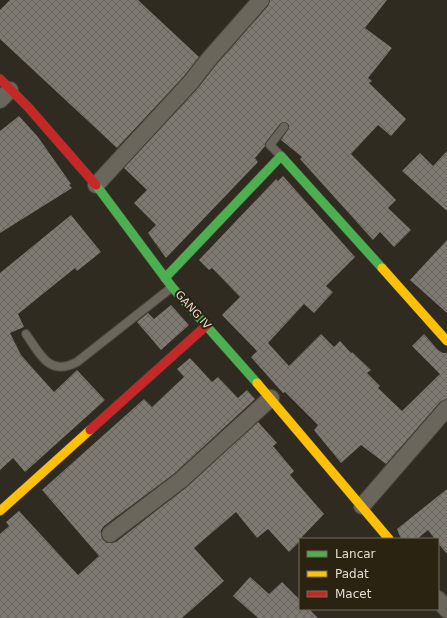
<svg xmlns="http://www.w3.org/2000/svg" width="447" height="618" viewBox="0 0 447 618" font-family="'DejaVu Sans',sans-serif">
  <style>
    .building { fill: url(#building-cross-hatch) }
    .lines { fill: none; stroke-linecap: round; stroke-linejoin: round }
    .lane-casing { stroke: #4b463e; stroke-width: 10 }
    .street-casing { stroke: #4b463e; stroke-width: 18 }
    .fast-casing { stroke: #4b463e; stroke-width: 10 }
    .slow-casing { stroke: #4b463e; stroke-width: 10 }
    .jam-casing { stroke: #4b463e; stroke-width: 10 }
    .lane { stroke: #6b665c; stroke-width: 8 }
    .street { stroke: #6b665c; stroke-width: 16 }
    .fast { stroke: #4caf50; stroke-width: 9 }
    .slow { stroke: #ffc107; stroke-width: 9 }
    .jam { stroke: #c62828; stroke-width: 9 }
    .labels { text-anchor: middle; dominant-baseline: central; stroke-width: 4; stroke-linejoin: round; paint-order: stroke }
    .street-label { font-size: 11px; fill: #e1dbd0; stroke: #2b2312 }
  </style>
  <defs>
    <pattern id="building-cross-hatch" width="8" height="8" patternUnits="userSpaceOnUse"><rect width="8" height="8" fill="#7e7a71"/><path d="M0 0l8 8M0 8l8-8" fill="none" stroke="#67645d"/></pattern>
  </defs>
  <rect width="100%" height="100%" fill="#2f2b21"/>
  <g class="building">
    <polygon points="10,0 138,0 199,57 184,76 117,148 0,39 0,10"/>
    <polygon points="270,0 387,0 365,28 392,48 368,78 372,81 369,83 406,119 391,136 378,125 351,154 396,200 388,208 411,230 394,247 380,232 373,240 300,159 302,157 281,140 289,128 289,125 284,122 280,124 266,142 265,146 255,158 258,162 166,258 148,233 156,225 134,203 147,190 124,168 198,88 216,65 268,6"/>
    <polygon points="19,116 38,137 71,184 69,185 72,188 0,233 0,131"/>
    <polygon points="447,151 447,211 402,171 420,153 433,166"/>
    <polygon points="283,176 355,257 326,286 333,292 314,313 304,304 268,343 289,366 321,334 334,347 340,341 351,353 352,352 371,370 367,373 380,386 378,388 402,411 440,374 412,346 424,334 438,350 443,353 447,353 447,399 440,402 386,464 361,445 341,463 314,430 318,425 285,392 283,393 251,357 257,351 222,315 240,297 212,268 209,270 199,260 276,179 278,181"/>
    <polygon points="71,215 101,252 77,271 75,268 18,314 24,327 10,333 21,355 54,392 77,370 105,400 25,472 13,458 0,470 0,273"/>
    <polygon points="447,240 447,313 410,280"/>
    <polygon points="171,305 189,325 161,350 137,322 148,313 154,319"/>
    <polygon points="190,358 212,382 218,377 238,398 247,390 255,399 175,473 104,526 101,530 101,535 103,540 107,543 111,543 116,542 187,487 258,422 277,443 273,446 294,471 290,475 324,514 300,539 300,541 289,552 268,529 257,538 236,512 194,548 224,581 182,618 0,618 0,534 9,526 6,522 19,511 78,575 99,556 42,490 144,399 152,407 184,377 177,369"/>
    <polygon points="447,489 447,554 438,543 438,539 435,539 428,530 417,539 401,539 397,529"/>
    <polygon points="250,577 269,594 282,582 300,600 300,609 309,609 318,618 258,618 233,596"/>
  </g>
  <g class="lines">
    <defs>
      <g id="lane">
        <polyline points="280,155 270,145 284,127"/>
        <path d="M26,334C40,354 49,377 77,362L171,288"/>
      </g>
      <g id="street">
        <polyline points="0,100 10,90"/>
        <polyline points="96,185 191,82 209,59 261,0"/>
        <polyline points="362,506 447,408"/>
        <polyline points="110,534 181,480 271,398"/>
        <polyline points="438,599 447,610"/>
      </g>
      <g id="fast">
        <polyline points="96,185 172,287 257,383"/>
        <polyline points="165,278 281,156 382,268"/>
      </g>
      <g id="slow">
        <polyline points="382,268 447,341"/>
        <polyline points="257,383 389,539"/>
        <polyline points="0,511 90,430"/>
      </g>
      <g id="jam">
        <polyline points="0,79 28,107 96,185"/>
        <polyline points="90,430 207,325"/>
      </g>
    </defs>
    <use href="#lane" class="lane-casing"/>
    <use href="#street" class="street-casing"/>
    <use href="#fast" class="fast-casing"/>
    <use href="#slow" class="slow-casing"/>
    <use href="#jam" class="jam-casing"/>
    <use href="#lane" class="lane"/>
    <use href="#street" class="street"/>
    <use href="#fast" class="fast"/>
    <use href="#slow" class="slow"/>
    <use href="#jam" class="jam"/>
  </g>
  <g class="labels">
    <g class="street-label">
      <text transform="translate(193 310) rotate(48)">GANG IV</text>
    </g>
  </g>
  <rect x="299" y="538" width="140" height="72" fill="#2b2312" stroke="#746d5e"/>
  <rect x="307" y="551" width="20" height="6" fill="#4caf50" stroke="#746d5e"/>
  <text x="335" y="558" font-size="12" fill="#e1dbd0">Lancar</text>
  <rect x="307" y="571" width="20" height="6" fill="#ffc107" stroke="#746d5e"/>
  <text x="335" y="578" font-size="12" fill="#e1dbd0">Padat</text>
  <rect x="307" y="591" width="20" height="6" fill="#c62828" stroke="#746d5e"/>
  <text x="335" y="598" font-size="12" fill="#e1dbd0">Macet</text>
</svg>
